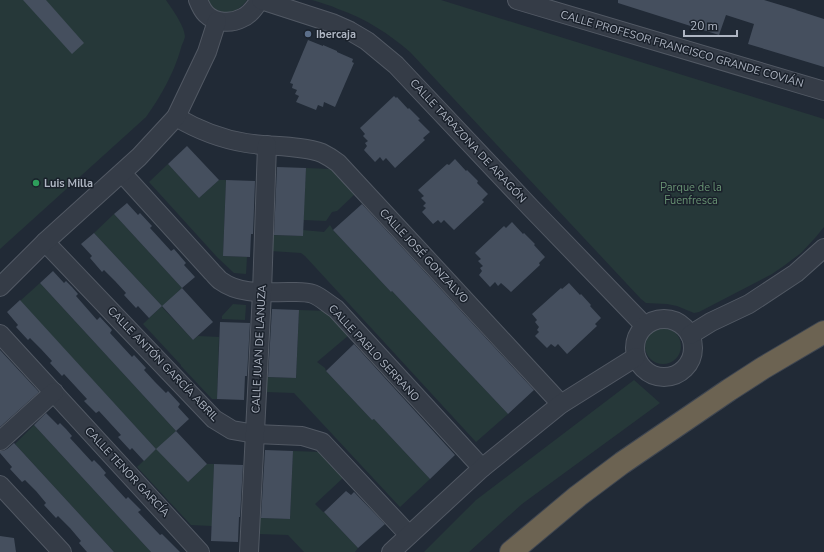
<svg xmlns="http://www.w3.org/2000/svg" width="824" height="552" viewBox="0 0 824 552" font-family="'Nunito Sans',sans-serif">
  <style>
    .green { fill: #263839 }
    .building { fill: #454f5e }
    .lines { fill: none; stroke-linecap: round; stroke-linejoin: round }
    .street-casing { stroke: #525964; stroke-width: 20 }
    .highway-casing { stroke: #3f4651; stroke-width: 24 }
    .street { stroke: #353c47; stroke-width: 18 }
    .highway { stroke: #6c6352; stroke-width: 22 }
    .service-dot { fill: #5c6f8a; stroke: #1a212b; stroke-width: 1.5 }
    .leisure-dot { fill: #2e9e5b; stroke: #1a212b; stroke-width: 1.5 }
    .labels { text-anchor: middle; dominant-baseline: central; stroke-width: 3; stroke-linejoin: round; paint-order: stroke }
    .poi-label { font-size: 11px; font-weight: bold; fill: #afb6c3; stroke: #1a212b; text-anchor: start }
    .street-label { font-size: 11px; fill: #afb6c3; stroke: #1a212b }
    .park-label { font-size: 11px; fill: #689273; stroke: #1a212b }
  </style>
  <rect width="100%" height="100%" fill="#212a36"/>
  <g class="green">
    <path d="M0,0H166C172,9 184,25 185,36C185,39 182,44 181,48C174,73 161,96 146,117L0,249Z"/>
    <path d="M206,0H247C236,16 217,17 206,0Z"/>
    <path d="M312,0H441L824,119V227L815,238L801,253L785,265L772,274L699,312L694,313L677,306L667,304L646,303L641,299L410,52C389,34 365,18 338,9C330,5 321,3 312,0Z"/>
    <polygon points="168,164 199,198 219,180 226,180 223,256 247,257 246,274 234,273 217,257 149,182"/>
    <polygon points="306,168 331,169 355,194 337,211 332,212 326,221 303,220"/>
    <polygon points="114,214 182,288 162,307 193,340 198,336 219,337 217,399 212,399 182,367 181,366 181,365 143,324 162,306 94,233"/>
    <polygon points="330,225 333,230 391,292 392,291 508,414 476,442 305,256 301,253 270,251 270,235 302,236 303,230 324,232"/>
    <polygon points="40,283 176,431 157,449 188,482 207,464 214,464 212,526 191,525 137,467 156,449 20,301"/>
    <polygon points="233,304 246,305 245,320 222,319 222,316"/>
    <polygon points="299,310 327,311 349,335 317,362 325,368 326,371 372,420 374,419 430,479 400,507 294,393 265,392 265,377 296,378"/>
    <circle cx="663" cy="346" r="18"/>
    <polygon points="634,380 660,403 522,504 469,552 424,552 476,500"/>
    <polygon points="34,425 151,552 114,552 15,444"/>
    <polygon points="293,451 321,452 344,477 315,504 323,512 324,512 358,548 355,552 304,552 288,535 258,534 259,518 290,519"/>
  </g>
  <g class="building">
    <polygon points="23,0 46,0 84,43 72,54"/>
    <polygon points="618,0 764,0 797,10 796,10 824,19 824,67 748,44 754,24 726,15 719,35 618,3"/>
    <polygon points="308,40 323,46 323,45 337,51 337,52 353,59 352,62 354,63 335,107 324,102 323,107 318,105 316,110 296,102 299,96 295,94 297,90 292,88 293,84 290,83"/>
    <polygon points="394,96 396,98 397,97 408,109 409,108 420,119 418,120 430,132 423,138 425,140 395,168 386,158 383,161 380,157 375,162 364,150 367,146 365,143 368,141 363,136 365,134 360,128"/>
    <polygon points="187,146 219,180 199,198 168,164"/>
    <polygon points="455,159 466,171 467,170 478,181 477,183 488,194 482,200 484,202 454,230 444,220 441,223 438,220 433,224 422,212 426,208 423,206 426,203 421,198 424,196 418,190 447,164 449,165"/>
    <polygon points="277,167 306,168 303,236 274,235"/>
    <polygon points="226,180 255,181 253,234 251,234 250,257 223,256"/>
    <polygon points="127,203 138,215 140,213 152,226 150,228 171,251 174,249 186,263 184,265 195,277 182,288 213,322 193,340 162,306 149,318 138,306 136,308 124,295 126,293 115,281 104,270 102,272 90,258 92,256 81,244 94,233 162,306 182,288 114,214"/>
    <polygon points="362,204 534,390 508,414 392,291 391,292 333,230"/>
    <polygon points="512,222 523,234 524,233 535,244 534,245 545,257 539,263 540,265 511,292 501,283 498,286 495,282 490,287 479,275 482,271 480,268 483,266 478,261 481,259 475,253 504,226 506,228"/>
    <polygon points="53,271 64,283 66,281 72,287 78,294 76,296 97,320 100,317 112,330 110,333 132,357 134,355 146,368 144,370 155,382 166,393 168,391 180,404 178,407 189,419 176,431 207,464 188,482 156,449 144,461 132,448 130,450 118,437 121,435 99,411 96,413 84,401 87,399 76,387 64,374 62,376 50,363 52,361 41,349 30,338 28,340 16,327 18,325 7,312 20,300 156,449 176,431 40,283"/>
    <polygon points="569,283 580,295 581,294 591,305 590,306 601,318 595,324 597,326 567,354 558,344 555,347 551,344 547,348 535,336 539,332 537,330 539,327 535,322 537,320 532,314 561,288 562,289"/>
    <polygon points="272,309 299,310 296,378 268,377"/>
    <polygon points="220,322 250,323 247,376 245,376 244,400 217,399"/>
    <polygon points="354,344 455,455 430,479 374,419 372,420 326,371"/>
    <polygon points="0,350 39,392 0,427"/>
    <polygon points="46,413 58,425 60,423 66,429 72,436 70,438 92,462 94,460 100,466 106,473 104,475 126,499 128,497 141,510 138,512 160,535 162,534 180,552 151,552 34,425"/>
    <polygon points="14,443 82,517 114,552 87,552 79,543 81,541 70,528 58,516 56,518 44,505 46,503 36,491 25,480 22,482 10,469 12,467 0,453 0,451 3,451 7,449"/>
    <polygon points="265,450 293,451 290,519 261,518"/>
    <polygon points="214,464 243,465 240,517 239,517 238,542 211,541"/>
    <polygon points="346,491 351,495 354,492 385,524 358,548 324,512"/>
    <polygon points="0,536 14,538 16,552 0,552"/>
  </g>
  <g class="lines">
    <defs>
      <g id="street">
        <path d="M198,0C200,5 202,10 206,14C215,23 231,24 242,18C250,15 255,7 260,0"/>
        <polyline points="261,0 332,23 350,31 367,41 396,65 530,207 645,326"/>
        <polyline points="517,0 824,91"/>
        <path d="M176,117C198,130 221,139 246,143C269,147 300,145 322,153C328,156 333,159 338,163L561,404"/>
        <path d="M122,173L212,272C215,275 218,279 221,281C240,295 266,292 288,292C296,292 305,291 313,294C321,297 328,304 336,309L482,468"/>
        <polyline points="45,242 214,419 232,430 255,434 302,436 322,442 409,535"/>
        <polyline points="0,287 45,242 139,157 176,117 207,52 217,21"/>
        <circle cx="664" cy="348" r="29"/>
        <polyline points="0,334 200,552"/>
        <polyline points="690,335 711,322 749,304 796,273 824,248"/>
        <polyline points="0,441 54,392"/>
        <polyline points="0,485 62,552"/>
        <polyline points="249,552 262,292 267,145"/>
        <polyline points="391,552 482,468 561,404 636,357"/>
      </g>
      <polyline id="highway" points="511,552 578,496 622,463 729,390 763,368 824,332"/>
    </defs>
    <use href="#street" class="street-casing"/>
    <use href="#highway" class="highway-casing"/>
    <use href="#street" class="street"/>
    <use href="#highway" class="highway"/>
  </g>
  <circle class="service-dot" cx="308" cy="34" r="4"/>
  <circle class="leisure-dot" cx="36" cy="183" r="4"/>
  <g class="labels">
    <g class="poi-label">
      <text x="316" y="34">Ibercaja</text>
      <text x="44" y="183">Luis Milla</text>
    </g>
    <g class="street-label">
      <text transform="translate(682 49) rotate(16)">CALLE PROFESOR FRANCISCO GRANDE COVIÁN</text>
      <text transform="translate(468 141) rotate(47)">CALLE TARAZONA DE ARAGÓN</text>
      <text transform="translate(424 256) rotate(47)">CALLE JOSÉ GONZALVO</text>
      <text transform="translate(259 349) rotate(-87)">CALLE JUAN DE LANUZA</text>
      <text transform="translate(374 353) rotate(47)">CALLE PABLO SERRANO</text>
      <text transform="translate(163 364) rotate(46)">CALLE ANTÓN GARCÍA ABRIL</text>
      <text transform="translate(127 472) rotate(47)">CALLE TENOR GARCÍA</text>
    </g>
    <g class="park-label">
      <text x="691" y="187">Parque de la<tspan x="691" dy="13">Fuenfresca</tspan></text>
    </g>
  </g>
  <path d="M684 30v6h53v-6" fill="none" stroke="#afb6c3" stroke-width="2"/>
  <text x="690" y="30" font-size="12" fill="#afb6c3" stroke="#1a212b" stroke-width="3" paint-order="stroke">20 m</text>
</svg>
